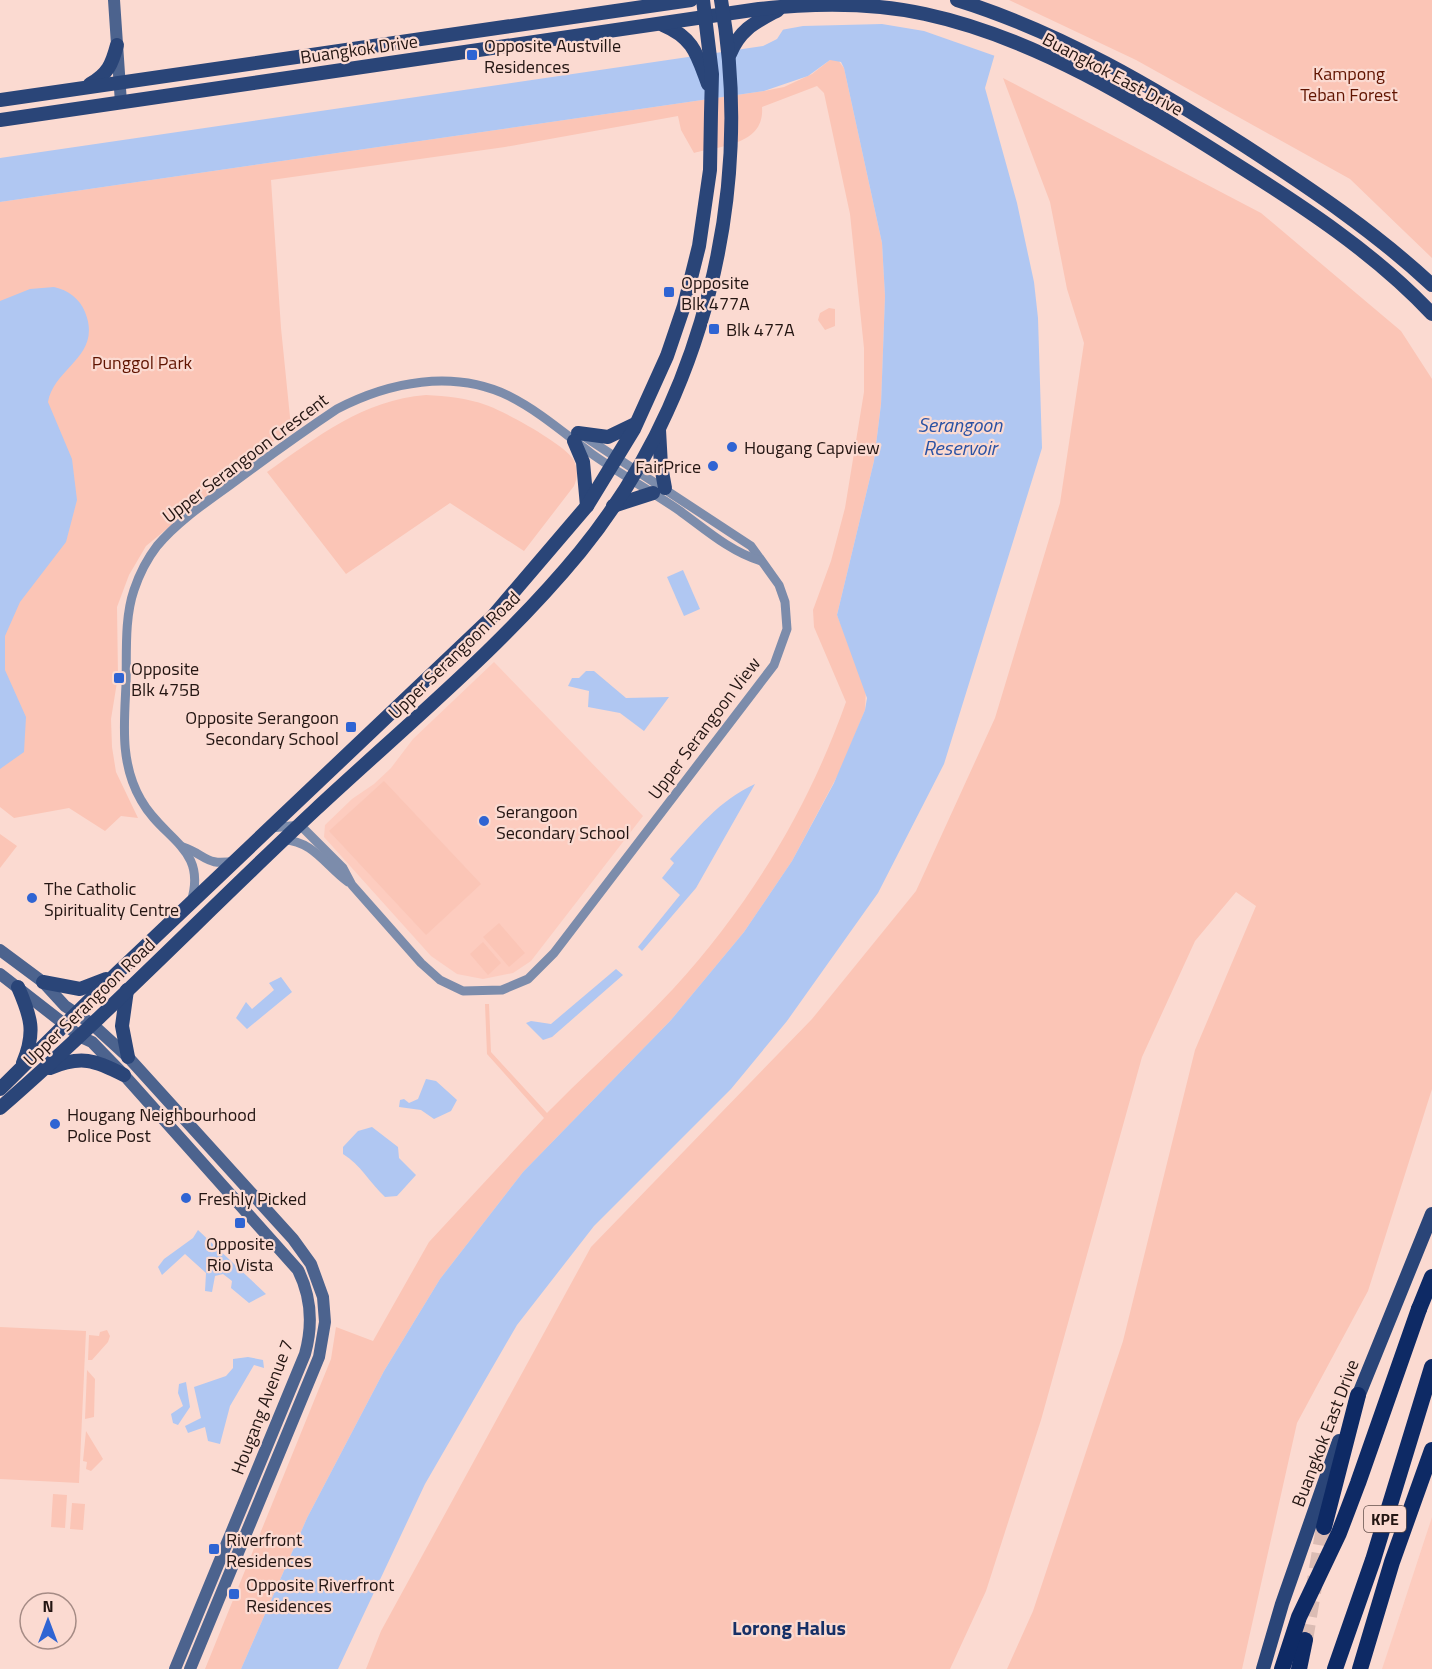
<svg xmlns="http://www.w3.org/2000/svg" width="1432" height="1669" viewBox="0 0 1432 1669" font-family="'Titillium Web',sans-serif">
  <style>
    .built { fill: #fdccbf }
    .green { fill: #fbc5b6 }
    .water { fill: #b0c7f2 }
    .pier { fill: #fbdad1 }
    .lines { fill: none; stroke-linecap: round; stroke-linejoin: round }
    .highway-tunnel { stroke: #dbbcb4; stroke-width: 16; stroke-dasharray: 16 8; stroke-linecap: butt }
    .street { stroke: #7c8cab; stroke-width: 9 }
    .secondary { stroke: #4c638e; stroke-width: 12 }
    .primary { stroke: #2a4578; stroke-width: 14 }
    .highway { stroke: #0e2a65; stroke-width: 16 }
    .highway-bridge { stroke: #0e2a65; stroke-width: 16 }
    .poi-dot { fill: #2f64d3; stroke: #fbdad1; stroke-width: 2 }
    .labels { text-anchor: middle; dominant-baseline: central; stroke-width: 4.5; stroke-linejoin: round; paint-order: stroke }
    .shield { fill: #fbdad1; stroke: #64504b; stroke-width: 1.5 }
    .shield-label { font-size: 16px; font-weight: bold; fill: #231512 }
    .poi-label { font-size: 18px; fill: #231512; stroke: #fbdad1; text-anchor: start }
    .street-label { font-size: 18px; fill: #231512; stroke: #fbdad1 }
    .park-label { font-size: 18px; fill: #601401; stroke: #fbdad1 }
    .water-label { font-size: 20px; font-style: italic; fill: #2a52a4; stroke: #fbdad1 }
    .neighbourhood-label { font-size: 20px; font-weight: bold; fill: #163066; stroke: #fbdad1 }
  </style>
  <rect width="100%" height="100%" fill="#fbdad1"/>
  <g class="built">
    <polygon points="494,662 643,816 531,961 513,973 483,979 457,974 431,956 324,837 325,825 352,799 374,784 391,768 413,739"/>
    <polygon points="1432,1517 1432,1669 1382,1669 1396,1627"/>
  </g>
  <g class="green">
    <polygon points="1009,0 1432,0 1432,258 1350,179 1136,60"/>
    <path d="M830,60H838L844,68L882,243L885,296L881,404L874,461L837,615L866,689L865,710L841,769L792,861L744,932L671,1020L523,1172L440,1279L384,1371L307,1518L241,1669H205L331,1359L336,1327L373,1341L429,1242L544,1118L487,1054L485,1004H489L491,1052L547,1113C588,1071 633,1032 673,989C750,905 808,809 846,702L814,627L813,610L831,561L845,508L864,392V348L850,214L824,93L817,86L762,107C765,145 721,146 694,153L681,130L678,116L505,147L271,180L281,328L291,427L146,546L129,575L117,607L118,676L111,719L112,747L116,772L138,818L121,816L105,831L69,808L14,818L0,807V202L764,91L784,87L812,74Z"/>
    <polygon points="1003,78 1261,213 1401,331 1432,379 1432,1089 1368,1291 1297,1423 1242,1669 1007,1669 1033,1611 1123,1341 1195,1050 1256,906 1236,892 1195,941 1142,1057 1041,1420 986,1591 950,1669 366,1669 381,1631 591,1247 812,1019 916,891 995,718 1060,503 1084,343 1067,289 1050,202"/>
    <polygon points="829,308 835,309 835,326 825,330 818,320 820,313"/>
    <path d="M426,395C446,396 467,398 486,405C504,411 564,444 573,459C578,468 578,477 574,486L524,551L450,503L346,574L267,472C317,437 363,400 426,395Z"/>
    <polygon points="384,781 481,884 426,935 329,831"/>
    <polygon points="0,834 17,846 0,868"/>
    <polygon points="499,923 525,953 509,967 483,937"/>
    <polygon points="483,942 501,963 488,975 470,954"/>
    <polygon points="0,1327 86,1331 79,1483 0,1479"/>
    <polygon points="107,1330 110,1336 108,1342 92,1360 88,1360 89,1335 99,1336 100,1332"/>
    <polygon points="87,1370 95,1379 94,1417 85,1419"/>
    <polygon points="86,1431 103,1459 91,1471 86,1469 87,1462 83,1461"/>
    <polygon points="53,1494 67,1495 65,1528 51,1527"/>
    <polygon points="72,1503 85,1504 83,1530 70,1529"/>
  </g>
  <g class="water">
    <polygon points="987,0 996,50 985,88 1017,203 1034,282 1038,318 1042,448 944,764 878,893 787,1021 731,1089 594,1226 517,1325 425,1484 338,1669 241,1669 307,1518 384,1371 440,1279 523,1172 671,1020 744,932 792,861 834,783 865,710 867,698 837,615 874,461 881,404 885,296 882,243 844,68 841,62 830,60 808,76 764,91 0,202 0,158 763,46 777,39 786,25"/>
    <path d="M54,287C68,290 80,299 85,312C103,356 54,367 48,402L72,459L77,500L66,542L20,602L5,636V670L26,717L24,752L0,769V301L30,289Z"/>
    <polygon points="683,570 700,609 684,616 667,577"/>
    <polygon points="586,671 594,671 626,698 669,697 644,731 620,713 588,707 589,691 568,686 572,678 579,678"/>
    <path d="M755,784L696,888L642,951L638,947L680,895L662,878L674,863L670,859C696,830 719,800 755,784Z"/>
    <polygon points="616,969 623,975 552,1037 543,1040 526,1023 531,1021 551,1024"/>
    <polygon points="281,977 292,992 247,1029 236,1018 246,1002 252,1009 274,990 269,983"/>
    <polygon points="426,1079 436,1081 457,1100 451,1111 434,1119 421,1110 399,1107 400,1100 404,1099 409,1103 418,1099"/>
    <path d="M372,1127L398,1147L399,1158L416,1175L397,1196L385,1197C370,1183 360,1164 343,1154V1147L358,1131Z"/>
    <polygon points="198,1230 266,1294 249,1303 231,1288 232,1281 223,1274 215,1276 212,1292 205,1291 206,1273 185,1254 162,1275 158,1267 164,1259 193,1238"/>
    <polygon points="248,1357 263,1360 264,1368 254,1365 230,1406 220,1444 208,1441 205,1427 188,1433 185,1426 201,1418 194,1387 226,1376 233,1368 233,1359"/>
    <polygon points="186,1382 190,1407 178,1425 173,1423 171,1414 183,1406 178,1393 179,1384"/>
  </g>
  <polygon class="pier" points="789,0 990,0 999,51 998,57 924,31 882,24 803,26 781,30"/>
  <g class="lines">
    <polyline class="highway-tunnel" points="1305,1640 1324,1527"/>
    <g class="street">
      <polyline points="271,828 300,825 343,868 352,885 421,963 440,980 463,991 502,990 528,979 554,953 774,665 787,629 785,602 779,585 751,546 582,435"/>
      <path d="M284,840C313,841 325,865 348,882"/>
      <path d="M183,847C205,854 207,868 236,860"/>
      <path d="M191,902C208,848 163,840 141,800C120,764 124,725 126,685C127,655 124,619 134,590C139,575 147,559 157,546C177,522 205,503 230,485C265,459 301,433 337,409C389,382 453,369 509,396C539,411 565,434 592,454C620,474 651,491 680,511C706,530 731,552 761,561"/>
    </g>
    <g class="secondary">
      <polyline points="114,0 121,103"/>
      <polyline points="0,950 43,982 65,1006 92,1024 128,1057 293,1239 311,1264 323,1297 325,1322 319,1357 190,1669"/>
      <path d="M0,974L81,1037L92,1042L124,1075L298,1270C311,1296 313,1325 305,1354L175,1669"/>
    </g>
    <g class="primary">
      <path d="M957,0C1060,32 1155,88 1245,146C1311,189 1375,232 1432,285"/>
      <path d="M663,25C694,38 697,55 708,84"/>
      <path d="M730,54C740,29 756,22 778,10"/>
      <path d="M90,84C108,74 112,64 117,45"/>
      <polyline points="0,100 691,0"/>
      <path d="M0,120L759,9C815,3 870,2 925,14C1036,38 1136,101 1231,161C1301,205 1375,253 1432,314"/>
      <polyline points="659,430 661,466 665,488"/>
      <polyline points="578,433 608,437 635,424"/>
      <polyline points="574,441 583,462 587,506"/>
      <polyline points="613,506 653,493"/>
      <polyline points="43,982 80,989 106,979"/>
      <path d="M18,987C31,1017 36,1032 23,1063"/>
      <polyline points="127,990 122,1026 128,1057"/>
      <path d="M50,1068C81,1055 95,1060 124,1075"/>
      <polyline points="0,1089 116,974 493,616 587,506 634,429 667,356 684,306 699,246 710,170 711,113 712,74 703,0"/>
      <path d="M0,1108C109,1013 209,909 315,810C405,726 501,648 580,552C703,401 755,192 721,0"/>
      <polyline points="1355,1404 1432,1214"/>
      <polyline points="1263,1669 1282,1604 1339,1441"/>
    </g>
    <g class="highway">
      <polyline points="1419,1309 1432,1277"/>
      <polyline points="1324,1527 1358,1395"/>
      <polyline points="1299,1669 1305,1640"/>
      <polyline points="1335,1669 1373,1560 1432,1367"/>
      <polyline points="1360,1669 1392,1562 1432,1450"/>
    </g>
    <polyline class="highway-bridge" points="1282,1669 1299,1617 1339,1533 1358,1483 1419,1309"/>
  </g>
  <g class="poi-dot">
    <rect x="466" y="49" width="12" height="12" rx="3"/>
    <rect x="663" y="286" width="12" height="12" rx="3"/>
    <rect x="708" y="323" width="12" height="12" rx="3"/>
    <circle cx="732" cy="447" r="6"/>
    <circle cx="713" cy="466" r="6"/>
    <rect x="113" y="672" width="12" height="12" rx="3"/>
    <rect x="345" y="721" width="12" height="12" rx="3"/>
    <circle cx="484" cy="821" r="6"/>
    <circle cx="32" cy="898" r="6"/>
    <circle cx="55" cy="1124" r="6"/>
    <circle cx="186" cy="1198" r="6"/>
    <rect x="234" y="1217" width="12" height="12" rx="3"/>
    <rect x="208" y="1543" width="12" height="12" rx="3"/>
    <rect x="228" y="1588" width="12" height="12" rx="3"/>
  </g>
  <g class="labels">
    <rect class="shield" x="1364" y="1506" width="42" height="26" rx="4.5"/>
    <g class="shield-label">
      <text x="1385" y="1519">KPE</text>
    </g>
    <g class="poi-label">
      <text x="484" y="45">Opposite Austville<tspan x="484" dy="21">Residences</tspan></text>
      <text x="681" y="282">Opposite<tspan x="681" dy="21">Blk 477A</tspan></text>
      <text x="726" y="329">Blk 477A</text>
      <text x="744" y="447">Hougang Capview</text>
      <text x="701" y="466" text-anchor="end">FairPrice</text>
      <text x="131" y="668">Opposite<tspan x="131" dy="21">Blk 475B</tspan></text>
      <text x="339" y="717" text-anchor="end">Opposite Serangoon<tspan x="339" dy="21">Secondary School</tspan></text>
      <text x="496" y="811">Serangoon<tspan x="496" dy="21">Secondary School</tspan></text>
      <text x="44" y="888">The Catholic<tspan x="44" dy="21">Spirituality Centre</tspan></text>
      <text x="67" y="1114">Hougang Neighbourhood<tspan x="67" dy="21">Police Post</tspan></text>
      <text x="198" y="1198">Freshly Picked</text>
      <text x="240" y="1243" text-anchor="middle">Opposite<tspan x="240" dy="21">Rio Vista</tspan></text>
      <text x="226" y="1539">Riverfront<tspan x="226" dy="21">Residences</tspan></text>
      <text x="246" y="1584">Opposite Riverfront<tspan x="246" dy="21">Residences</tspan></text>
    </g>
    <g class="street-label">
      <text transform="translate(359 49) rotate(-8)">Buangkok Drive</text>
      <text transform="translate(1113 74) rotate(28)">Buangkok East Drive</text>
      <text transform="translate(245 458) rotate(-37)">Upper Serangoon Crescent</text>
      <text transform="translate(454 655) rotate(-44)">Upper Serangoon Road</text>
      <text transform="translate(704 728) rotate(-53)">Upper Serangoon View</text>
      <text transform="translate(89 1002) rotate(-44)">Upper Serangoon Road</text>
      <text transform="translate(262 1407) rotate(-69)">Hougang Avenue 7</text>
      <text transform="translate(1325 1433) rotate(-69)">Buangkok East Drive</text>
    </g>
    <g class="park-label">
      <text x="1349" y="73">Kampong<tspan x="1349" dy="21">Teban Forest</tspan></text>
      <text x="142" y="362">Punggol Park</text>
    </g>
    <g class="water-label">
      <text x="960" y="424">Serangoon<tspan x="960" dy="23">Reservoir</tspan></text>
    </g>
    <g class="neighbourhood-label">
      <text x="789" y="1627">Lorong Halus</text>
    </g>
  </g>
  <g transform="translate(48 1621)"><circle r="28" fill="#fbdad1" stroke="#a58b85" stroke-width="1.5"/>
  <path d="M0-4.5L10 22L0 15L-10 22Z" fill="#2f64d3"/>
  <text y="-9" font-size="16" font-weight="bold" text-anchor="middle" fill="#231512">N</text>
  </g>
</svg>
